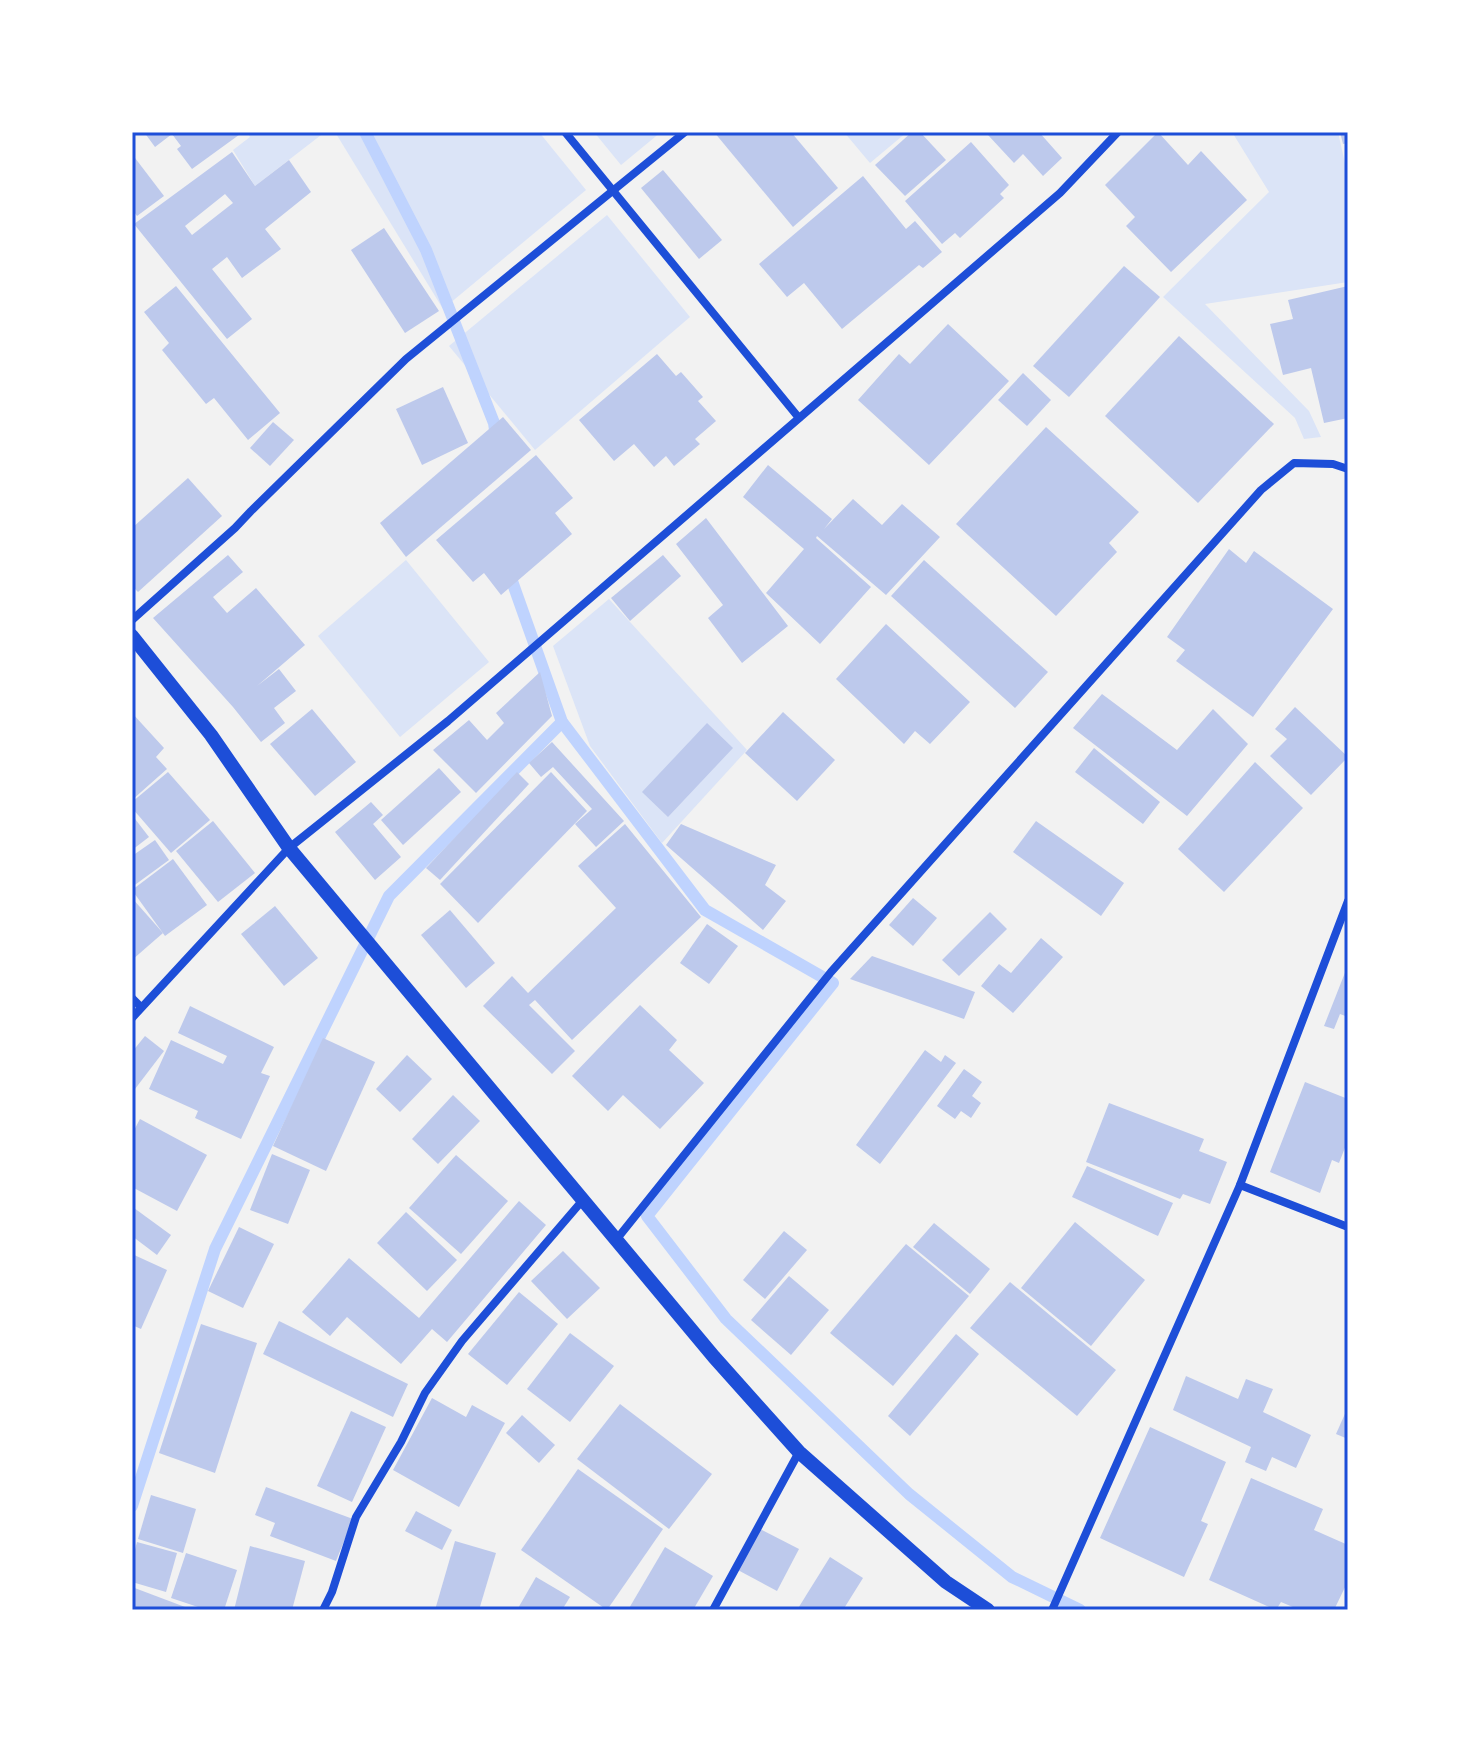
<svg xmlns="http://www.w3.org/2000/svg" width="1480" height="1742" viewBox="0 0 1480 1742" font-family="Bitter,serif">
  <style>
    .green { fill: #dbe4f7 }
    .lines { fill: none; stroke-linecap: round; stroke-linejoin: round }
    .stream { stroke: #bfd3fe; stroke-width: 12 }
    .building { fill: #bdc9ec; fill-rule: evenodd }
    .minor { stroke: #1d4ed8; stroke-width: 8 }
    .tertiary { stroke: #1d4ed8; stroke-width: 14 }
    .neatline { fill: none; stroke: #1d4ed8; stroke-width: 3 }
  </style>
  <rect width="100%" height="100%" fill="#f2f2f2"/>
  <g class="green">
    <polygon points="247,132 325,132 255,186 233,150 250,137"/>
    <polygon points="335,132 539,132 586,190 443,309"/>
    <polygon points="594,132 661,132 621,165"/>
    <polygon points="844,132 907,132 870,163"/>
    <polygon points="1232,132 1338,132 1348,177 1348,282 1205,304 1309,411 1321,437 1304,439 1295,418 1163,297 1269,192"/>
    <polygon points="607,215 690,317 535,450 449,346"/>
    <polygon points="406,560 489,662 400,737 318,636"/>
    <polygon points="609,599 747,750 662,843 590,746 553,646"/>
  </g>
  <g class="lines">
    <g class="stream">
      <polyline points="365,132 426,250 494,423 496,437"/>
      <polyline points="511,571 512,581 562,722 705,910 833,983 647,1216 726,1319 909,1494 1012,1577 1080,1610"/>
      <polyline points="132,1506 215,1249 389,896 562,722"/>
    </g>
  </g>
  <g class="building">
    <polygon points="144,132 243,132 192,169 177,149 181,146 172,134 155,147"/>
    <polygon points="714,132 791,132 838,188 793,227"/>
    <polygon points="912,132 920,132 946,160 905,196 875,165"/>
    <polygon points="992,132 1039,132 1062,158 1043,176 1023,154 1014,163 988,135"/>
    <polygon points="1158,132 1188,165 1201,151 1247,200 1171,272 1126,226 1135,217 1105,185"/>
    <polygon points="1340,132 1348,132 1348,143 1343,144"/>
    <polygon points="971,142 1009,185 1000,194 1004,198 960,238 955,233 942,244 905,201"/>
    <path d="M232,152L255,186L289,160L311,192L265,229L281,249L242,278L227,257L212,269L252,319L227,339L134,224ZM225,194L233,203L192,235L185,226Z"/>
    <polygon points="132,154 164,196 137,216 132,209"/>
    <polygon points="663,170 722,240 699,259 641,188"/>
    <polygon points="863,176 906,229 915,221 942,252 923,268 919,265 842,329 804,283 787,297 759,264"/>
    <polygon points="384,228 439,311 405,333 351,250"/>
    <polygon points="1124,266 1160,297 1069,397 1033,366"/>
    <polygon points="176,286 280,413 248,440 214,398 206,404 162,350 169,343 144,312"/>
    <polygon points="1348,286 1348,418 1324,423 1311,368 1283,375 1270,324 1293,319 1288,300"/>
    <polygon points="948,324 1009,381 929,465 858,400 899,354 910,364"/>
    <polygon points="1179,336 1274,424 1198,503 1105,416"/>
    <polygon points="657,354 676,376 681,372 703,397 698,401 716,421 695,439 700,444 674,466 666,456 654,467 634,444 614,461 579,420"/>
    <polygon points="1023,373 1051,400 1027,426 998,400"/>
    <polygon points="443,387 468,443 422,465 396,409"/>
    <polygon points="503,417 531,450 406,557 380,523"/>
    <polygon points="273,422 294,440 270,466 250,448"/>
    <polygon points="1046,427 1139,512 1109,543 1117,552 1056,616 956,524"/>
    <polygon points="536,455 573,498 555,513 572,534 501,595 484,573 473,582 436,540"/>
    <polygon points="768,465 832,519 824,529 853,499 882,525 902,504 940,537 886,595 817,536 816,538 871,587 820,644 766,593 804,549 743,497"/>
    <polygon points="188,478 222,516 138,592 132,586 132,528"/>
    <polygon points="706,518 788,626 742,663 708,618 723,605 676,544"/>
    <polygon points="1229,549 1246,563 1254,551 1333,609 1253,717 1176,661 1185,650 1167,637"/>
    <polygon points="228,555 243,572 213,597 227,613 256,588 305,645 257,686 279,669 296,691 274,708 285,723 261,742 233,707 153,618"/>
    <polygon points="663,555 681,576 630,621 611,598"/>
    <polygon points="924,560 1048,672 1015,708 891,596"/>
    <polygon points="886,624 970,702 930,744 915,731 904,744 836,679"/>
    <polygon points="540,672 552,716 476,793 433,750 469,720 487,740 504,723 496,713"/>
    <polygon points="1102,694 1177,750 1213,709 1248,744 1187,816 1073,728"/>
    <polygon points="1295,707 1348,757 1311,795 1270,756 1287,739 1275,729"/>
    <polygon points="312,709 356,762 315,796 270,744"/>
    <polygon points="783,712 835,760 797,801 745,753"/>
    <polygon points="132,713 164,748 156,757 167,769 132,800"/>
    <polygon points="707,723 733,748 668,817 642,792"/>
    <polygon points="552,742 624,821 596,847 575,824 592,809 553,767 541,777 529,763"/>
    <polygon points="1094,748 1160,802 1143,824 1075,772"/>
    <polygon points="1255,762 1303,808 1224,892 1178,849"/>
    <polygon points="439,768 461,792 403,845 381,820"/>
    <polygon points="168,772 210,820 171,853 132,808 132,802"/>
    <polygon points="517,772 529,784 440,880 426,868"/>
    <polygon points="551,772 587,811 478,923 440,884"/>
    <polygon points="371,802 383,815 373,824 401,857 375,880 335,832"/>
    <polygon points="132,815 149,837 132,850"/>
    <polygon points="213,821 255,873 218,902 176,851"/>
    <polygon points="1036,821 1124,883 1101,916 1013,852"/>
    <polygon points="625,824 701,917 572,1040 535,1000 529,1005 575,1051 552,1074 483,1006 512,976 528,993 616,908 578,866"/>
    <polygon points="681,824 776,865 765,885 786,901 763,930 666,845"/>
    <polygon points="155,840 169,860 132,887 132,856"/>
    <polygon points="173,859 207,905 165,936 132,890"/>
    <polygon points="132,898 163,933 132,960"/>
    <polygon points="913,898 937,918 913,946 889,925"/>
    <polygon points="275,906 318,958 284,986 241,934"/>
    <polygon points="450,910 495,963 466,988 421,935"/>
    <polygon points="990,912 1007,929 959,976 942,960"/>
    <polygon points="707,924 738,946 709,984 680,963"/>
    <polygon points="1041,938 1063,957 1013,1013 981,986 999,964 1011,973"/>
    <polygon points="872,956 975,992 964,1019 850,979"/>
    <polygon points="1348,965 1348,1017 1340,1014 1334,1029 1324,1026"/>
    <polygon points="640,1005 677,1040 669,1050 704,1083 660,1129 623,1095 608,1111 572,1076"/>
    <polygon points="190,1006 274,1047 261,1073 270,1076 241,1139 195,1118 198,1111 149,1089 171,1040 223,1064 227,1056 178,1033"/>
    <polygon points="145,1036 164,1051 135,1089 132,1086 132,1052"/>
    <polygon points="323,1038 375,1062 326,1171 273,1146"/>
    <polygon points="925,1050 941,1062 945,1055 956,1063 880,1164 856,1145"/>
    <polygon points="407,1055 432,1079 400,1112 376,1089"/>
    <polygon points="964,1069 982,1082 972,1096 981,1103 971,1118 961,1111 955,1119 937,1106"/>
    <polygon points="1305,1082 1348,1099 1348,1140 1339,1163 1332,1160 1320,1193 1270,1172"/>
    <polygon points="453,1095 480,1121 438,1164 412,1139"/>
    <polygon points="1109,1103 1204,1139 1199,1151 1227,1162 1210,1204 1183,1194 1180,1199 1086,1162"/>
    <polygon points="140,1119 207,1155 177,1211 132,1187 132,1134"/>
    <polygon points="272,1154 310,1170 288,1224 250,1210"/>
    <polygon points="456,1155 508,1201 461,1254 409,1208"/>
    <polygon points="1087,1166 1173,1203 1158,1236 1072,1197"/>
    <polygon points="519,1201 546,1225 447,1342 432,1329 401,1364 347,1317 330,1336 302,1312 349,1258 419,1318"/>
    <polygon points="134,1208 171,1235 157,1255 132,1236 132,1210"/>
    <polygon points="406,1212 457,1260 427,1291 377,1243"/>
    <polygon points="1075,1222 1145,1280 1091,1346 1021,1288"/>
    <polygon points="934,1223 990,1269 970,1294 913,1247"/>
    <polygon points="239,1227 274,1244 243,1308 208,1291"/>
    <polygon points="784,1231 807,1250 765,1299 743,1280"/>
    <polygon points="906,1244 969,1296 893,1386 830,1333"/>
    <polygon points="563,1251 600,1288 567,1319 531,1281"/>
    <polygon points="132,1254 167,1270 141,1329 132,1325"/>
    <polygon points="789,1276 829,1310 791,1355 751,1320"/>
    <polygon points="1010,1282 1116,1370 1077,1416 970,1328"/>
    <polygon points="519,1292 558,1324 507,1385 468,1354"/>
    <polygon points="279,1321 408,1384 393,1417 263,1354"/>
    <polygon points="201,1324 257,1343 215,1473 159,1453"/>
    <polygon points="570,1333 614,1366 570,1422 527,1389"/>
    <polygon points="956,1334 979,1354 910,1436 888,1416"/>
    <polygon points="1186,1376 1238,1399 1246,1379 1273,1389 1263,1412 1311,1435 1296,1468 1272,1457 1266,1471 1245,1462 1251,1447 1173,1410"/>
    <polygon points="432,1398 466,1417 472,1405 505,1423 459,1507 393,1470"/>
    <polygon points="620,1404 712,1474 669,1529 577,1459"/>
    <polygon points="1348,1407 1348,1439 1336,1434"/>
    <polygon points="351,1411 386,1427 352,1502 317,1486"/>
    <polygon points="522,1415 555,1445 539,1463 506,1433"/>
    <polygon points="1150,1427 1226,1462 1201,1521 1208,1524 1184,1577 1100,1538"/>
    <polygon points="578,1469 663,1529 607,1610 521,1550"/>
    <polygon points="1251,1478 1323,1509 1314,1530 1348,1545 1348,1581 1334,1610 1300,1610 1281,1602 1276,1610 1209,1580"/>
    <polygon points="266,1487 353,1519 336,1561 270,1536 275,1523 255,1515"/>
    <polygon points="151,1495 196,1509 183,1553 138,1539"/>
    <polygon points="416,1511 452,1530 442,1550 405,1531"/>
    <polygon points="758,1528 799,1549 777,1591 736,1569"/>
    <polygon points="455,1541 496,1553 479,1610 435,1610"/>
    <polygon points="137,1542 177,1553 166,1592 132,1582 132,1561"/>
    <polygon points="250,1546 305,1561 292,1610 234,1610"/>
    <polygon points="665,1547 713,1576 693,1610 628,1610"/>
    <polygon points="186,1553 237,1570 224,1610 207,1610 171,1598"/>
    <polygon points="830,1557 863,1578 843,1610 797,1610"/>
    <polygon points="536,1577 570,1597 562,1610 517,1610"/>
    <polygon points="132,1587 193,1610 132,1610"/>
  </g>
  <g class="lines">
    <g class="minor">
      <polyline points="565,132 799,418"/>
      <polyline points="132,620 235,528 251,511 406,359 685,132"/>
      <polyline points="132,998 141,1007"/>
      <polyline points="132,1018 289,848 448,721 1060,193 1118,132"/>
      <polyline points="1240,1185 1348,1227"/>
      <polyline points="616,1240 831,972 1261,490 1294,463 1333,464 1348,469"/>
      <polyline points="323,1610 332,1592 356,1517 401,1442 425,1393 462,1341 582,1201"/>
      <polyline points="713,1610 799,1452"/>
      <polyline points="1052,1610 1240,1185 1348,901"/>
    </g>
    <polyline class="tertiary" points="132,636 211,735 289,848 714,1357 799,1452 946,1582 988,1610"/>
  </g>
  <rect width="1480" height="1742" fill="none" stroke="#ffffff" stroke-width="268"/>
  <rect x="134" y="134" width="1212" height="1474" class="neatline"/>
</svg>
